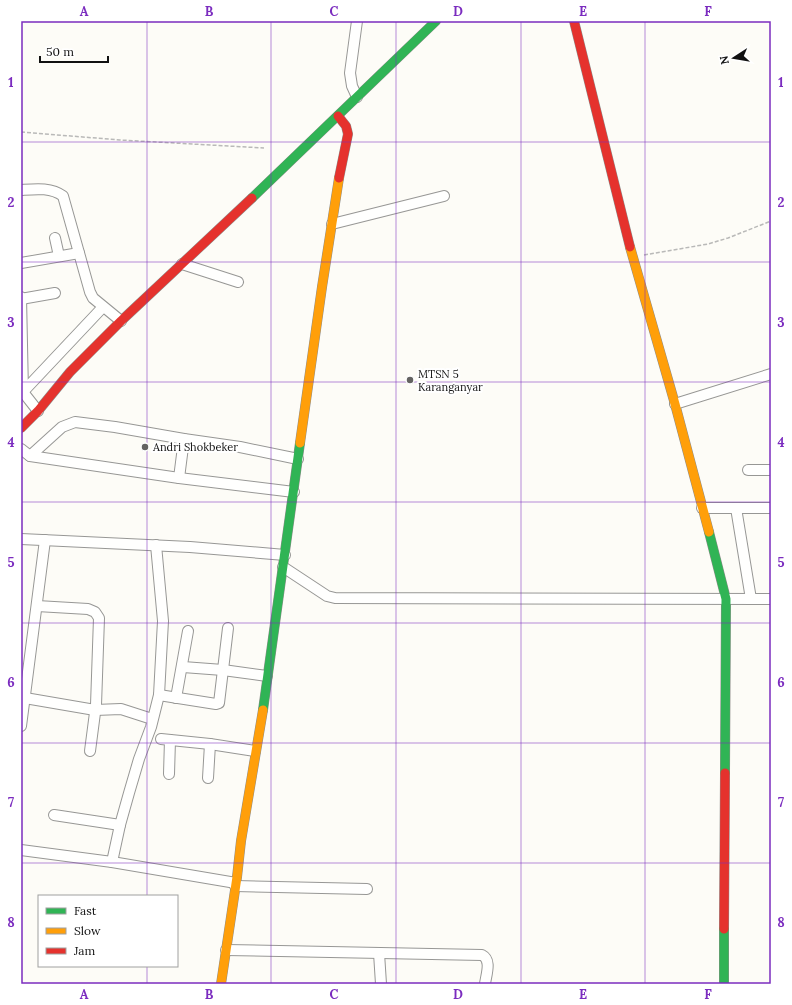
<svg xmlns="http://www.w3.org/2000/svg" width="792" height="1005" viewBox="0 0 792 1005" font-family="Lora,serif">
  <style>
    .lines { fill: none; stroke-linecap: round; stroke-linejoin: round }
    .street-casing { stroke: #979795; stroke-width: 12 }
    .fast-casing { stroke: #8e8d8b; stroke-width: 10 }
    .slow-casing { stroke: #8e8d8b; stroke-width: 10 }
    .jam-casing { stroke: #8e8d8b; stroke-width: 10 }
    .path { stroke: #b9b9b8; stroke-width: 1.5; stroke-dasharray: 4 2; stroke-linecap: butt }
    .street { stroke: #fffffe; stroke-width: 10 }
    .fast { stroke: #30b455; stroke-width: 9 }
    .slow { stroke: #ff9f0a; stroke-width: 9 }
    .jam { stroke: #e5322d; stroke-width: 9 }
    .grid { fill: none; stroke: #7b2cbf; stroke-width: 1; stroke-opacity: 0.55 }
    .poi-dot { fill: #646362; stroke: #fff; stroke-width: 1.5 }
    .labels { text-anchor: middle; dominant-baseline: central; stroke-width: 4; stroke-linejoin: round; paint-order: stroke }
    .poi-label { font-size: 11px; fill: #111; stroke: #fff; text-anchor: start }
    .neatline { fill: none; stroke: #7b2cbf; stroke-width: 1.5 }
    .grid-label { font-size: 13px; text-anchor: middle; font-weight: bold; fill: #7b2cbf }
  </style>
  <rect width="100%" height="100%" fill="#fdfcf7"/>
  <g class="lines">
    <defs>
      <g id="street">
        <polyline points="357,97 352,86 350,73 357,21"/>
        <path d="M21,190C35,189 51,187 63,196L90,292L93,298L121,321"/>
        <polyline points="332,224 444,196"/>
        <polyline points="55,238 59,256"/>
        <polyline points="21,263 79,253"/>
        <polyline points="182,264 238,282"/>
        <polyline points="21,297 23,392 38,411"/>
        <polyline points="21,299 55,293"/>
        <polyline points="21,394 103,307"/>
        <polyline points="675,404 771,374"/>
        <polyline points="21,449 30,456 179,478 294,492"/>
        <polyline points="30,456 62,427 75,422 115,427 184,439 240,447 298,459"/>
        <polyline points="748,470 771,470"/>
        <polyline points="179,478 184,439"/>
        <polyline points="702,508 771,508"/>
        <polyline points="736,508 751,599"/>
        <polyline points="21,539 190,547 285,555"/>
        <polyline points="283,567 327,596 335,598 771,599"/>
        <polyline points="37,606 88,609 95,612 99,618 96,705 90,751"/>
        <polyline points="183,667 223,670 267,676"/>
        <polyline points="159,695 216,704 219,703 228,628"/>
        <polyline points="25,698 95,710 121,709 152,719"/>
        <polyline points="176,698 188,631"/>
        <polyline points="21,726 45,540"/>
        <polyline points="161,739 210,744 255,751"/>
        <polyline points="169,774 170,740"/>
        <polyline points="208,778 210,744"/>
        <polyline points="54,815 120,825"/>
        <polyline points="21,850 112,862 236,883"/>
        <polyline points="112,862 120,825 129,793 139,759 151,727 159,695 163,621 156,545"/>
        <polyline points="235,886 367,889"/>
        <path d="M226,950L482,955C492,960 486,975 485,984"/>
        <polyline points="379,953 381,984"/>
      </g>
      <g id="fast">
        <polyline points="252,198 436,21"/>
        <polyline points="709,532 726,599 725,773"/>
        <polyline points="263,710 300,443"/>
        <polyline points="724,984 724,929"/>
      </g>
      <g id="slow">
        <polyline points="630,247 675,404 709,532"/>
        <polyline points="300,443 322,287 339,178"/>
        <polyline points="221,984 237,877 241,841 263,710"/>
      </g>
      <g id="jam">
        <polyline points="574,21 630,247"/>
        <polyline points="338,116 346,126 348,134 339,178"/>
        <polyline points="21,428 38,411 70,372 121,321 252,198"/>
        <polyline points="724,929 725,773"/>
      </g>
    </defs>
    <use href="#street" class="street-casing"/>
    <use href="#fast" class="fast-casing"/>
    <use href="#slow" class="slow-casing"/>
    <use href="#jam" class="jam-casing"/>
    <g class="path">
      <polyline points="21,132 120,140 264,148"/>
      <polyline points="644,255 708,244 728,238 771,221"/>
    </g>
    <use href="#street" class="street"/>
    <use href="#fast" class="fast"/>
    <use href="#slow" class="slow"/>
    <use href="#jam" class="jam"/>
  </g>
  <path class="grid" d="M147,21V896M271,21V984M396,21V984M521,21V984M645,21V984M21,142H771M21,262H771M21,382H771M21,502H771M21,623H771M21,743H771M21,863H771M147,966V984"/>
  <g class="poi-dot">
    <circle cx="410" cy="380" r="4"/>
    <circle cx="145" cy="447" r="4"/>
  </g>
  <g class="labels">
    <g class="poi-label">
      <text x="418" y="374">MTSN 5<tspan x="418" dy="13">Karanganyar</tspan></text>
      <text x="153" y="447">Andri Shokbeker</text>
    </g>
  </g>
  <rect width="792" height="1005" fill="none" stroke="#ffffff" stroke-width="44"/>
  <rect x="38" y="895" width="140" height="72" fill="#ffffff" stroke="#a0a0a0"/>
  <rect x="46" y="908" width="20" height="6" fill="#30b455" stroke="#a0a0a0"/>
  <text x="74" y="915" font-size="12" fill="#111111">Fast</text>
  <rect x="46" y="928" width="20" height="6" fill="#ff9f0a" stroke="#a0a0a0"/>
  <text x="74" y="935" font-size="12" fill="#111111">Slow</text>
  <rect x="46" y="948" width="20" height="6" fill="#e5322d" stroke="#a0a0a0"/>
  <text x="74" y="955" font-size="12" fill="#111111">Jam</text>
  <g transform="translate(734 58) rotate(258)" stroke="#ffffff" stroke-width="3" paint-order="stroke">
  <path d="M0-3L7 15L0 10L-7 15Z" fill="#111111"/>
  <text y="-6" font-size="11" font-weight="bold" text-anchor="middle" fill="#111111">N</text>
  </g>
  <path d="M40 56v6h68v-6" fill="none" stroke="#111111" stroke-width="2"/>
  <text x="46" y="56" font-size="12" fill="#111111" stroke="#ffffff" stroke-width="3" paint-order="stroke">50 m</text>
  <rect x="22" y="22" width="748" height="961" class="neatline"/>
  <g class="grid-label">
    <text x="84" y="16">A</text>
    <text x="209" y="16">B</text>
    <text x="334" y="16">C</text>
    <text x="458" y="16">D</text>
    <text x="583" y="16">E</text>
    <text x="708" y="16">F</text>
    <text x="11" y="87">1</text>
    <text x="781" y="87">1</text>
    <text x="11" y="207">2</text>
    <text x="781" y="207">2</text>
    <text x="11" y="327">3</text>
    <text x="781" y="327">3</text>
    <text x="11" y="447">4</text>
    <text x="781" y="447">4</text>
    <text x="11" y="567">5</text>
    <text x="781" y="567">5</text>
    <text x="11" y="687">6</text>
    <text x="781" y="687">6</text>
    <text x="11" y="807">7</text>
    <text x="781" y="807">7</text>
    <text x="11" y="927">8</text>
    <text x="781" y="927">8</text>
    <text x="84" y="999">A</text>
    <text x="209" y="999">B</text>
    <text x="334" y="999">C</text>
    <text x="458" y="999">D</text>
    <text x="583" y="999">E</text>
    <text x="708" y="999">F</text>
  </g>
</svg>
